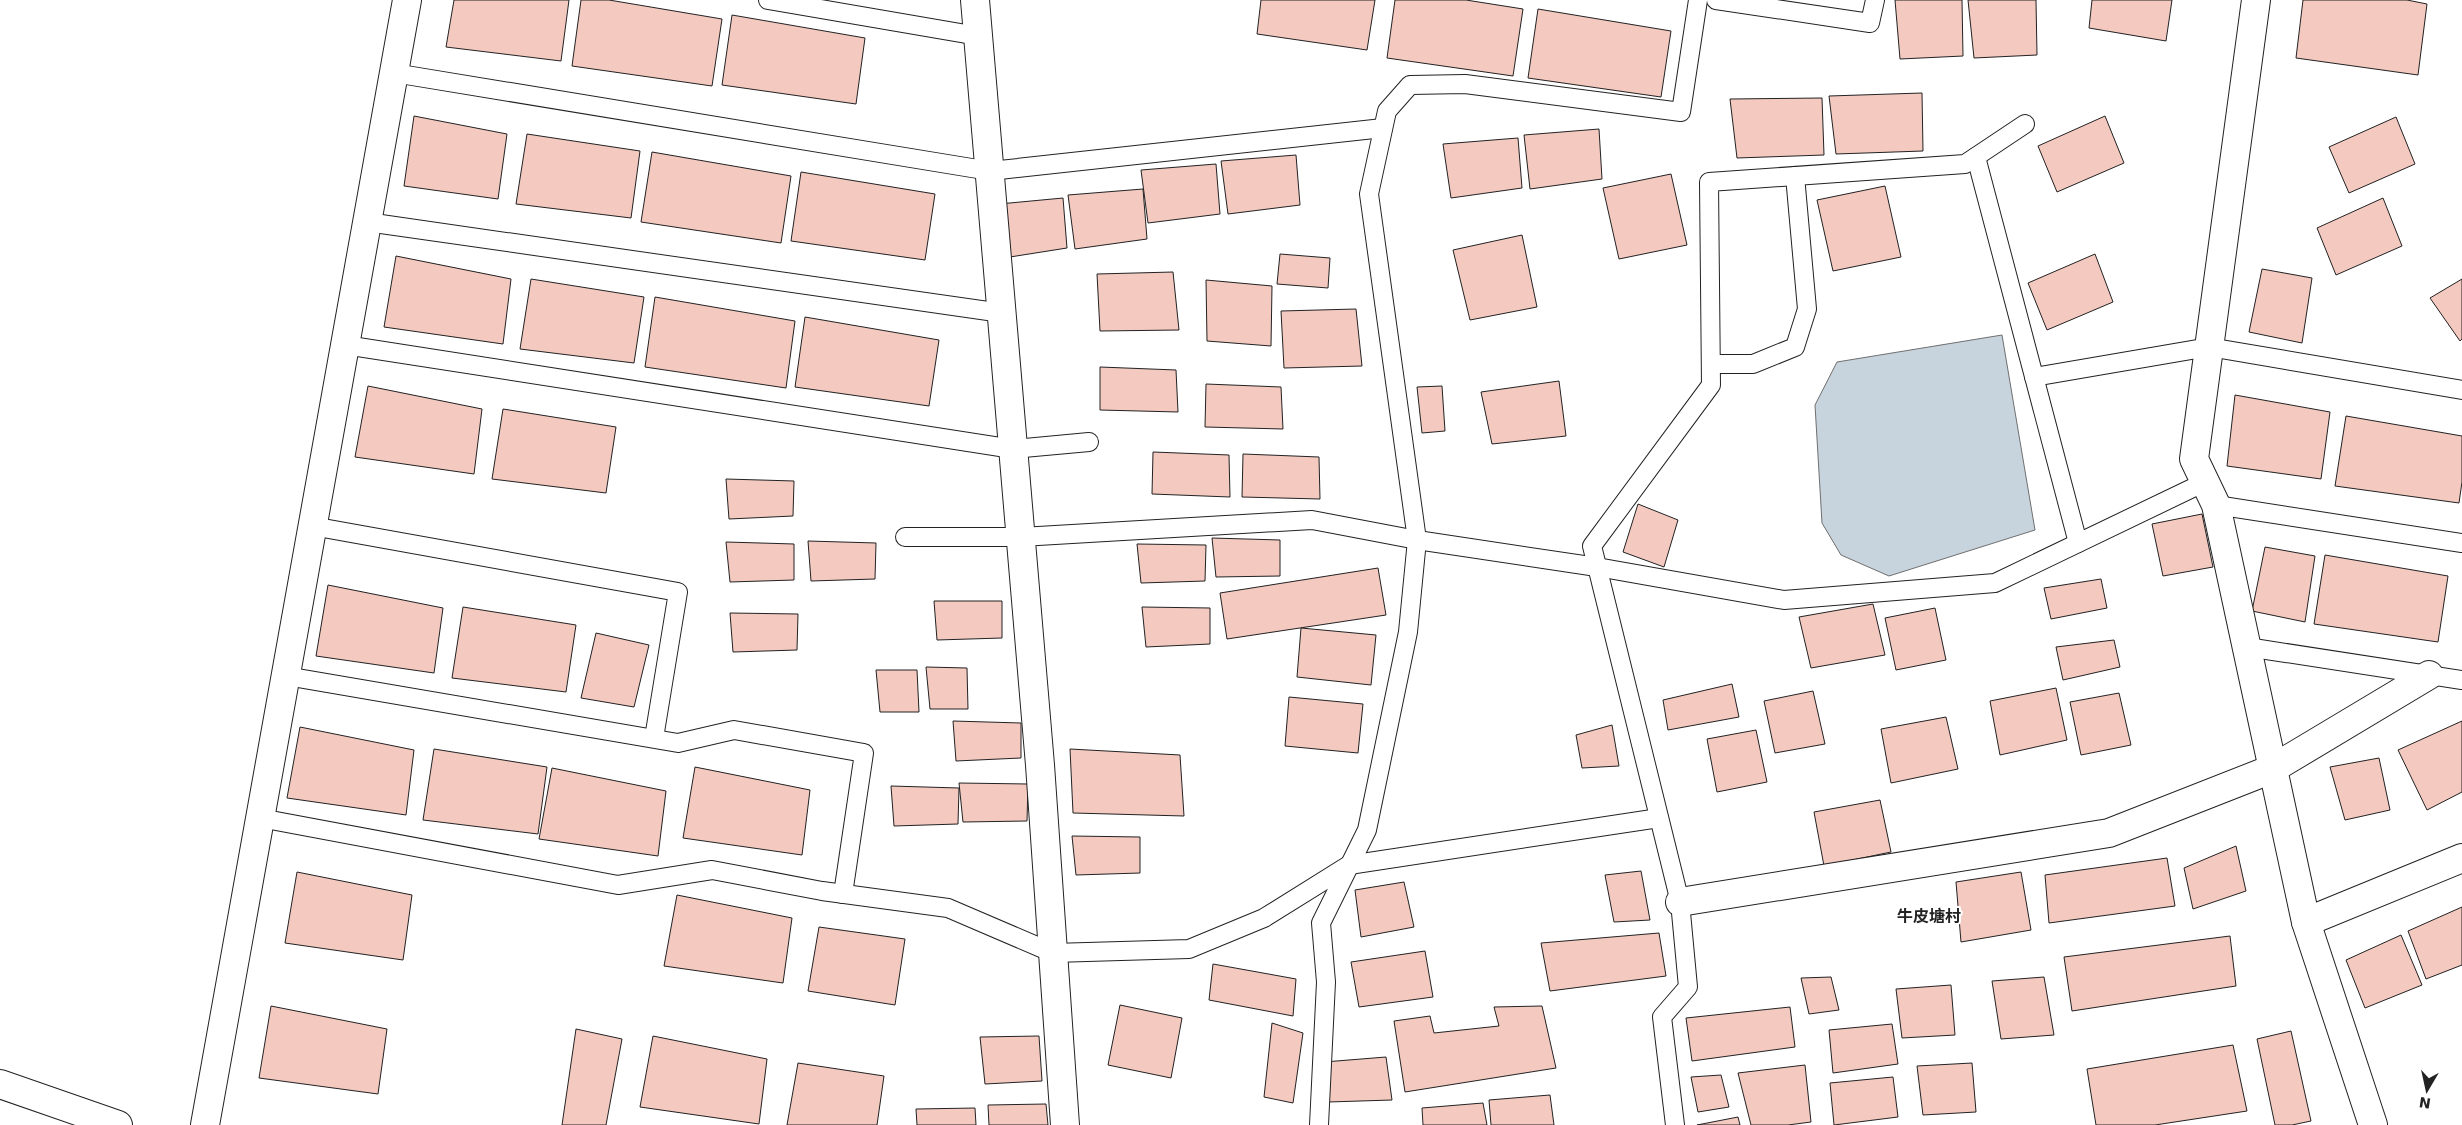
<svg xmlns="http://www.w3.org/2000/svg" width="2462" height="1125" viewBox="0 0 2462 1125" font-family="'DejaVu Sans','Noto Sans SC',sans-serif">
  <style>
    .water { fill: #c7d3dd; stroke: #6f6f6f }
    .building { fill: #f3c9c0; stroke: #222 }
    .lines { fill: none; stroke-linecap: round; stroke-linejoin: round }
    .service-casing { stroke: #222; stroke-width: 20 }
    .minor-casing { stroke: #222; stroke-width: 30 }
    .service { stroke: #fff; stroke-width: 18 }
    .minor { stroke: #fff; stroke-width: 28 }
    .labels { text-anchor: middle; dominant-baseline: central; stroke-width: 4; stroke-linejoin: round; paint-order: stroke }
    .quarter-label { font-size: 16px; font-weight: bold; fill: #222; stroke: #fff }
  </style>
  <rect width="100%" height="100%" fill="#fff"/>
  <polygon class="water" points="2002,335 2035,530 1889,576 1841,555 1822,523 1815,405 1837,362"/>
  <g class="building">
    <polygon points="454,0 569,0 561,61 446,47"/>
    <polygon points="581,0 609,0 722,19 712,86 572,66"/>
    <polygon points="1261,0 1375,0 1367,50 1257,34"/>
    <polygon points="1395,0 1466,0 1523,9 1513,76 1387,58"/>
    <polygon points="1895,0 1962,0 1963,56 1900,59"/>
    <polygon points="1968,0 2036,0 2037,55 1974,58"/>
    <polygon points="2092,0 2172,0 2166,41 2089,28"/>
    <polygon points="2303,0 2407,0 2427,4 2418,75 2296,58"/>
    <polygon points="1538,9 1671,31 1661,97 1528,78"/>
    <polygon points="732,15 865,38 856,104 722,85"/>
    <polygon points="1922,93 1923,151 1836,154 1829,96"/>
    <polygon points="1822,98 1824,155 1737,158 1730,99"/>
    <polygon points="414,116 507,134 498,199 404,186"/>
    <polygon points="2105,116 2124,163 2057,192 2038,146"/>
    <polygon points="2396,117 2415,164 2349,193 2329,147"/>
    <polygon points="1599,129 1602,179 1530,189 1524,135"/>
    <polygon points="527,134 640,151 631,218 516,204"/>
    <polygon points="1518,138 1522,188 1451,198 1443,144"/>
    <polygon points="652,152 791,176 781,243 641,222"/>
    <polygon points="1296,155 1300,205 1228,214 1221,161"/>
    <polygon points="1216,164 1220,214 1148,223 1141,170"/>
    <polygon points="801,172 935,194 925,260 791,241"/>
    <polygon points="1671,174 1687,245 1619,259 1603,188"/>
    <polygon points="1885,186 1901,257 1833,271 1817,200"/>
    <polygon points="1143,189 1147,239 1075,249 1068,195"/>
    <polygon points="1063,198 1067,248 1010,257 999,204"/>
    <polygon points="2383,198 2402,246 2336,275 2317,228"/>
    <polygon points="1522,235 1537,307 1470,320 1453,250"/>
    <polygon points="1280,254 1330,258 1328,288 1277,284"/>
    <polygon points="2095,254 2113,302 2047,330 2028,283"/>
    <polygon points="396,256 511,279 503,344 384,327"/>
    <polygon points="2262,269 2312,278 2302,343 2249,332"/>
    <polygon points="1173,272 1179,330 1100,331 1097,274"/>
    <polygon points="531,279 644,297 634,363 520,349"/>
    <polygon points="2462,279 2462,339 2460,341 2430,298"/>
    <polygon points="1206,280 1272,286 1271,346 1207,341"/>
    <polygon points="655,297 795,321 786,388 645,367"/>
    <polygon points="1356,309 1362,366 1284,368 1281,311"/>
    <polygon points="805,317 939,340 929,406 795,387"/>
    <polygon points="1100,367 1176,370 1178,412 1100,410"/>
    <polygon points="1559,381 1566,436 1492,444 1481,392"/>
    <polygon points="1206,384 1281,387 1283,429 1205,427"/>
    <polygon points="368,386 482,409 474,474 355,457"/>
    <polygon points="1442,386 1445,431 1422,433 1417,387"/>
    <polygon points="2235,395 2330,412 2321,479 2227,466"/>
    <polygon points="503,409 616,427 606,493 492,479"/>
    <polygon points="2346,416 2462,436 2462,482 2459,503 2335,486"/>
    <polygon points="1153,452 1229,455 1230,497 1152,494"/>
    <polygon points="1243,454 1319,457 1320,499 1242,497"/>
    <polygon points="726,479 794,481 793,516 729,519"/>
    <polygon points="1638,504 1678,520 1664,567 1623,552"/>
    <polygon points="2202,514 2213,567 2163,576 2152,524"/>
    <polygon points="1212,538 1280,540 1280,576 1216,577"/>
    <polygon points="808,541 876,543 875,579 811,581"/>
    <polygon points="726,542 794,544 794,580 730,582"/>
    <polygon points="1137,544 1206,545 1205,581 1141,583"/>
    <polygon points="2265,547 2315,556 2305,622 2252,611"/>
    <polygon points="2325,555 2448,576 2438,642 2314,624"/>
    <polygon points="1378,568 1386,615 1227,639 1220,593"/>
    <polygon points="2101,579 2107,608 2051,619 2044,588"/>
    <polygon points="328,585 443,608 434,673 316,656"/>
    <polygon points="934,601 1002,601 1002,638 937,640"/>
    <polygon points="1873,604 1885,655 1811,668 1799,617"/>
    <polygon points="463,607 576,625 566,692 452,678"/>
    <polygon points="1142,607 1210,608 1210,644 1146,647"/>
    <polygon points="1935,608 1946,660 1896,670 1885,618"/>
    <polygon points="730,613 798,614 797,650 733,652"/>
    <polygon points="1301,628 1376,635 1371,685 1297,677"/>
    <polygon points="596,633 649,645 634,707 581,698"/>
    <polygon points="2114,640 2120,667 2063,680 2056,647"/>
    <polygon points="926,667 967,668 968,709 930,709"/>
    <polygon points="876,670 917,670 919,712 880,712"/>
    <polygon points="1732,684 1739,717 1668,730 1663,700"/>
    <polygon points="2056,688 2067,740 2000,755 1990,701"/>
    <polygon points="1813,691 1825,744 1775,753 1764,701"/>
    <polygon points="2119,693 2131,745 2081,755 2070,702"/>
    <polygon points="1289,697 1363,704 1358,753 1285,746"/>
    <polygon points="1946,717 1958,769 1891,783 1881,729"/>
    <polygon points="953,721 1021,723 1021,758 956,761"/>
    <polygon points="2462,721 2462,792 2427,810 2398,750"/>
    <polygon points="1612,725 1619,766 1582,768 1576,735"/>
    <polygon points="300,727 414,750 406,815 287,798"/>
    <polygon points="1756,730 1767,782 1717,792 1707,739"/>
    <polygon points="434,749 547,767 538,834 423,820"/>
    <polygon points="1070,749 1180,755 1184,816 1073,813"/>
    <polygon points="2379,758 2390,810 2345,820 2330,767"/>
    <polygon points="695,767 810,790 802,855 683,838"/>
    <polygon points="552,768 666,791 658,856 539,839"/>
    <polygon points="959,783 1028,784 1027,821 963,822"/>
    <polygon points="891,786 959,788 958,824 894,826"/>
    <polygon points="1880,800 1891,852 1824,866 1814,812"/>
    <polygon points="1072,836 1140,837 1140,873 1076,875"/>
    <polygon points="2236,846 2246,891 2193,909 2184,868"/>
    <polygon points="2167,858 2175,906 2049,923 2045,875"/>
    <polygon points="1641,871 1650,920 1614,922 1605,875"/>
    <polygon points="297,872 412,895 403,960 285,943"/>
    <polygon points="2021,872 2031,930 1961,942 1956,882"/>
    <polygon points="1404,882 1414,927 1361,937 1355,890"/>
    <polygon points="677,895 792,918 783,983 664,966"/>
    <polygon points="2462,907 2462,965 2426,979 2408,931"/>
    <polygon points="819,927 905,939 895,1005 808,991"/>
    <polygon points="1659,933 1666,976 1550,991 1541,943"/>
    <polygon points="2401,935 2422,985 2365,1008 2346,960"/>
    <polygon points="2230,936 2236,986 2072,1011 2064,957"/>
    <polygon points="1425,951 1433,997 1359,1007 1351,962"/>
    <polygon points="1213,964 1296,979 1293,1016 1209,1000"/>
    <polygon points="1831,977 1839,1010 1809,1014 1801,978"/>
    <polygon points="2044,977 2054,1035 2001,1039 1992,981"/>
    <polygon points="1951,985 1955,1035 1902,1038 1896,989"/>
    <polygon points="1120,1005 1182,1018 1171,1078 1108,1065"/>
    <polygon points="271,1006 387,1029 378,1094 259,1078"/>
    <polygon points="1542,1006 1556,1068 1405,1092 1394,1021 1430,1016 1434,1033 1499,1026 1494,1007"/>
    <polygon points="1790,1007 1795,1047 1692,1061 1686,1018"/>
    <polygon points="1272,1023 1303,1033 1293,1103 1264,1097"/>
    <polygon points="1892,1024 1898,1064 1833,1073 1829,1030"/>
    <polygon points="576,1029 622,1039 606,1125 562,1125"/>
    <polygon points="2291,1031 2311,1121 2292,1125 2275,1125 2257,1039"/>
    <polygon points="653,1036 767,1059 759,1124 640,1107"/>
    <polygon points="1039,1036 1042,1081 985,1084 980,1037"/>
    <polygon points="2233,1045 2247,1111 2155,1125 2096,1125 2087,1069"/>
    <polygon points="1386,1057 1392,1100 1328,1102 1324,1062"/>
    <polygon points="798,1063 884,1076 877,1125 787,1125"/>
    <polygon points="1972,1063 1976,1112 1923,1115 1917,1066"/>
    <polygon points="1805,1065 1811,1122 1788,1125 1751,1125 1738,1073"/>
    <polygon points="1721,1075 1729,1107 1698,1112 1691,1077"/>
    <polygon points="1893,1077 1898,1117 1834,1125 1830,1083"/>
    <polygon points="1550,1095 1554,1125 1491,1125 1489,1100"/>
    <polygon points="1483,1103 1487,1125 1423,1125 1422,1108"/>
    <polygon points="1046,1104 1048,1125 989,1125 988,1105"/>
    <polygon points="975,1108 976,1125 917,1125 916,1109"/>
    <polygon points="1738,1117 1740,1125 1697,1125"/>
  </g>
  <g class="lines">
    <defs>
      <g id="service">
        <polyline points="768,0 978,36"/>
        <polyline points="1716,0 1870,23 1875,0"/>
        <polyline points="394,73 990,171 1383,128"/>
        <polyline points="1976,157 2078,543"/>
        <polyline points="367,222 1002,313"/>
        <polyline points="345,345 1013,449 1089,442"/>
        <polyline points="1711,364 1753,364 1795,347 1807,309 1795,176"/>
        <polyline points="2034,377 2209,347 2462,390"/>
        <polyline points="2216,505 2462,543"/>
        <polyline points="312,526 678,592 654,738"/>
        <polyline points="905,537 1021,537 1312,520 1417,540 1597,567 1784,600 1995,583 2205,482"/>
        <polyline points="2247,647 2462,680"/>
        <polyline points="286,676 678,743 734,730 864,753 843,894"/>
        <polyline points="260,818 618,885 712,870 822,891 948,908 1053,953 1189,949 1264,918 1349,865 1659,818"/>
        <polyline points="1319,1125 1326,982 1321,923 1367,830 1408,632 1417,540 1369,194 1387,111 1410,85 1465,84 1681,112 1698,0"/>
        <polyline points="1675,1125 1662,1017 1688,987 1680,902 1592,546 1711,385 1709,182 1965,164 2025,124"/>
      </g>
      <g id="minor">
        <polyline points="975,0 1040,765 1065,1125"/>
        <polyline points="2256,0 2194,459 2216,505 2306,922 2373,1125"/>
        <polyline points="1680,902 2109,833 2272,769 2429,675"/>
        <polyline points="2306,922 2462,858"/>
        <polyline points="0,1084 118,1125"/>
        <polyline points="205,1125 407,0"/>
      </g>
    </defs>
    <use href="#service" class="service-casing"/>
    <use href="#minor" class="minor-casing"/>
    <use href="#service" class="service"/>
    <use href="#minor" class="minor"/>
  </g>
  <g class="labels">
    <g class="quarter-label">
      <text x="1929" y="916">牛皮塘村</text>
    </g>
  </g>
  <g transform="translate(2427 1090) rotate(189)" stroke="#ffffff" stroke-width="4" paint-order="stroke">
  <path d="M0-4L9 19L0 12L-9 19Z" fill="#222222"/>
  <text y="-8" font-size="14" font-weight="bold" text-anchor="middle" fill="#222222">N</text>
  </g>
</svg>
